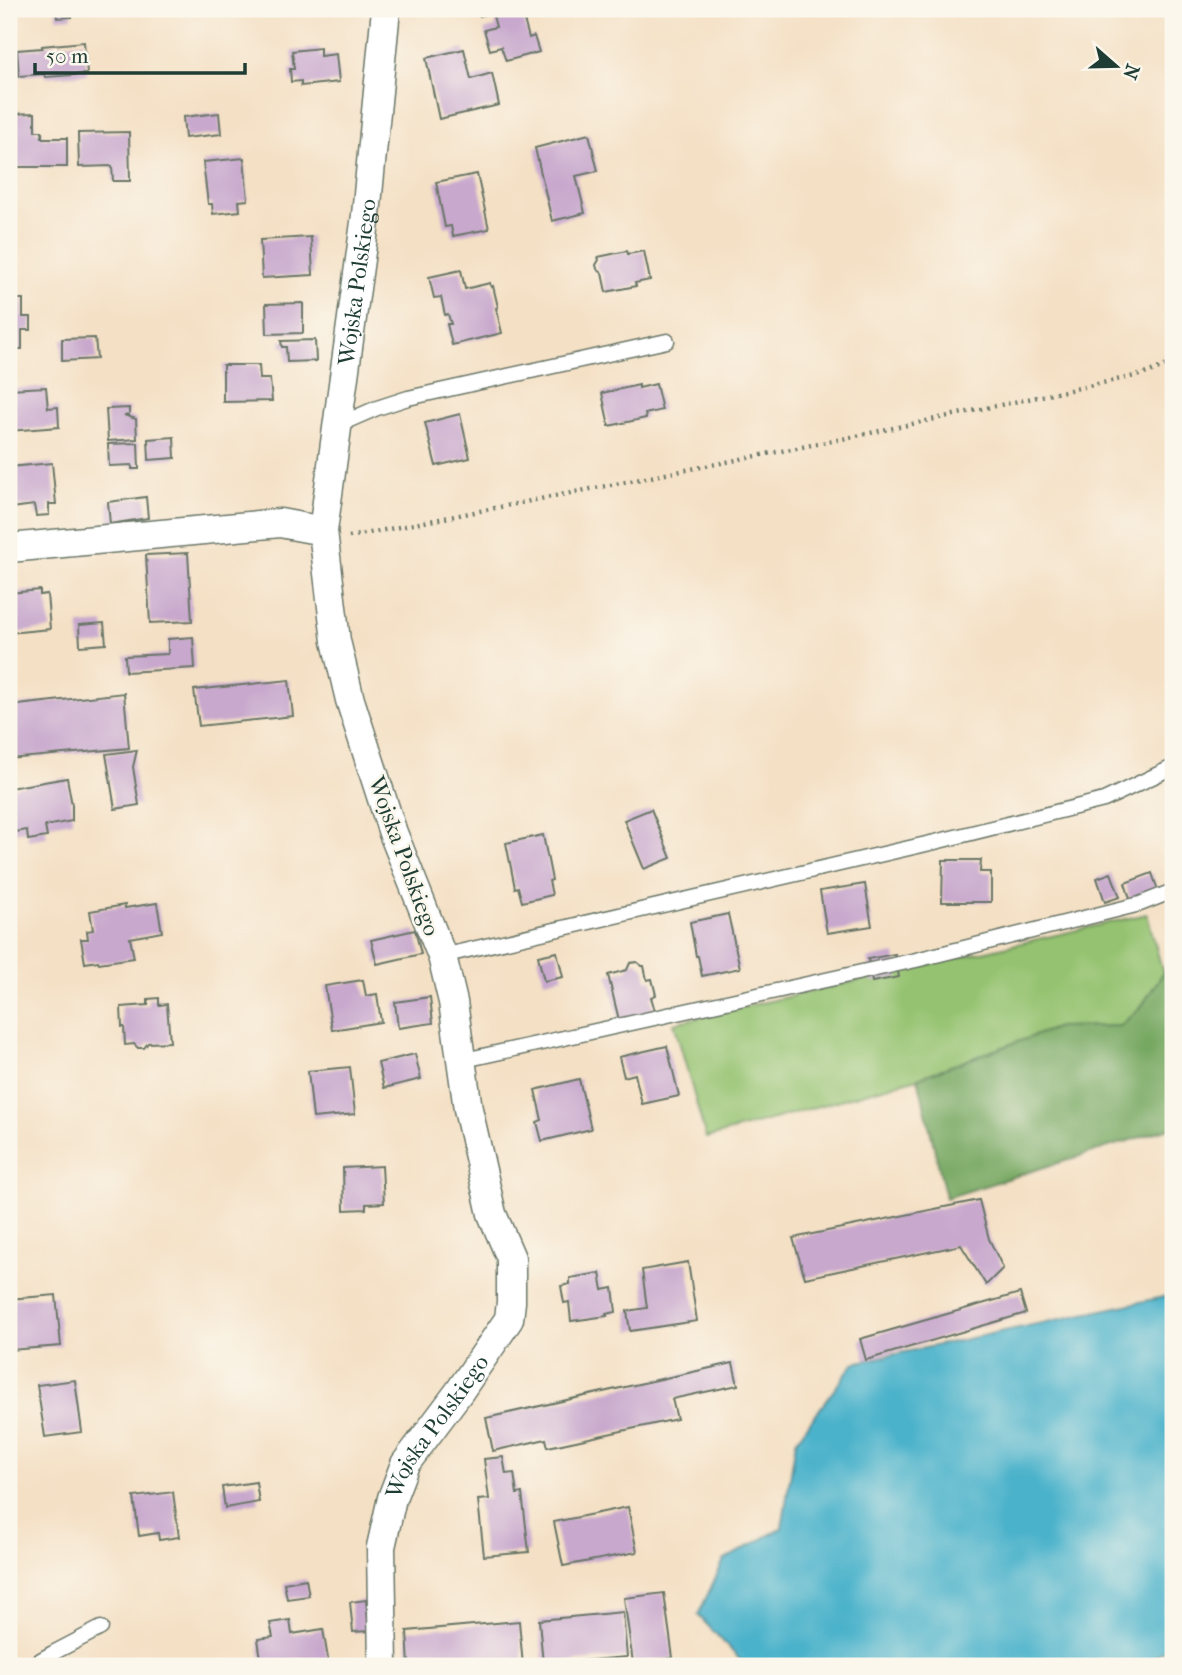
<svg xmlns="http://www.w3.org/2000/svg" width="1182" height="1675" viewBox="0 0 1182 1675" font-family="'IM FELL French Canon',serif">
  <style>
    .green { fill: #94c270; stroke: #5a8052; stroke-width: 2 }
    .forest { fill: #77a862; stroke: #4b724b; stroke-width: 2 }
    .water { fill: #4cb2cb; stroke: #367880; stroke-width: 2 }
    .building { fill: #c8a8cd }
    .lines { fill: none; stroke-linecap: round; stroke-linejoin: round }
    .lane-casing { stroke: #6a7667; stroke-width: 17 }
    .street-casing { stroke: #6a7667; stroke-width: 31 }
    .path { stroke: #6a7667; stroke-width: 4.5; stroke-dasharray: 2 5; stroke-linecap: butt }
    .lane { stroke: #fff; stroke-width: 14 }
    .street { stroke: #fff; stroke-width: 28 }
    .labels { text-anchor: middle; dominant-baseline: central; stroke-width: 5; stroke-linejoin: round; paint-order: stroke }
    .street-label { font-size: 23px; fill: #1f3d34; stroke: #fbf7ec }
  </style>
  <rect width="100%" height="100%" fill="#fbf7ec"/>
  <filter id="ink" filterUnits="userSpaceOnUse"><feTurbulence type="fractalNoise" baseFrequency=".0143" numOctaves="2"/><feDisplacementMap in="SourceGraphic" scale="14" xChannelSelector="R" yChannelSelector="G"/><feConvolveMatrix kernelMatrix="1 2 1 2 8 2 1 2 1" color-interpolation-filters="sRGB"/></filter>
  <filter id="wash" filterUnits="userSpaceOnUse"><feTurbulence type="fractalNoise" baseFrequency=".00686" numOctaves="4" result="noise"/><feDisplacementMap in="SourceGraphic" scale="28" xChannelSelector="R" yChannelSelector="G"/><feGaussianBlur stdDeviation="1.57" result="paint"/><feColorMatrix in="noise" values="0 0 0 0 0 0 0 0 0 0 0 0 0 0 0 0 0 1.4 0 .05"/><feComposite in="paint" operator="in"/></filter>
  <g filter="url(#wash)">
    <rect width="100%" height="100%" fill="#f4e0c5"/>
    <polygon class="green" points="1147,914 1163,973 1141,1007 1120,1026 1058,1027 918,1078 706,1138 674,1023"/>
    <polygon class="forest" points="1173,971 1173,1127 946,1198 918,1078 1058,1027 1120,1026 1141,1007 1163,973"/>
    <polygon class="water" points="1173,1295 1173,1644 1141,1666 821,1666 815,1664 810,1666 746,1666 698,1615 724,1560 782,1528 796,1441 854,1363"/>
    <g id="blocks">
      <g class="building">
        <polygon points="56,9 71,9 72,17 57,18"/>
        <polygon points="478,9 521,9 529,38 534,36 539,52 506,61 501,47 490,50 484,30 496,27 492,12 480,16"/>
        <polygon points="84,42 87,74 45,77 44,74 19,76 17,50 42,48 42,46"/>
        <polygon points="320,48 320,56 336,54 339,82 301,86 301,81 291,82 290,69 294,69 292,51"/>
        <polygon points="464,49 471,79 492,73 499,105 439,119 426,58"/>
        <polygon points="35,113 35,131 42,131 42,138 67,138 67,167 10,167 9,114"/>
        <polygon points="219,113 221,134 185,138 183,117"/>
        <polygon points="129,132 130,181 113,181 112,166 79,167 78,133"/>
        <polygon points="589,134 598,171 576,176 585,213 552,221 535,148"/>
        <polygon points="244,158 248,200 239,201 240,211 213,214 212,204 208,204 203,162"/>
        <polygon points="477,174 489,229 453,236 451,226 445,227 436,182"/>
        <polygon points="311,237 313,275 262,278 260,240"/>
        <polygon points="627,251 628,254 644,251 650,280 635,283 636,286 606,292 602,273 597,269 596,265 599,260 598,257"/>
        <polygon points="461,270 465,289 490,283 491,287 493,286 498,307 496,308 502,333 452,345 447,324 451,324 448,314 445,315 441,297 434,298 429,277"/>
        <polygon points="9,299 23,299 23,317 31,317 31,330 22,330 22,349 9,349"/>
        <polygon points="303,303 303,333 267,334 266,304"/>
        <polygon points="95,338 97,359 62,361 62,339"/>
        <polygon points="315,340 316,361 287,362 286,347 282,347 281,341"/>
        <polygon points="223,365 259,365 260,379 270,379 272,401 223,402"/>
        <polygon points="656,384 662,410 645,414 646,418 609,426 602,393 639,385 639,388"/>
        <polygon points="46,387 48,408 58,407 59,427 9,431 9,389"/>
        <polygon points="129,408 129,415 124,415 136,419 137,439 108,441 106,409"/>
        <polygon points="460,414 470,458 436,466 425,423"/>
        <polygon points="174,437 175,458 149,460 148,439"/>
        <polygon points="138,443 139,469 132,469 132,465 109,466 108,444"/>
        <polygon points="52,463 56,504 49,504 49,515 36,516 34,505 11,508 9,467"/>
        <polygon points="146,497 148,518 110,524 108,502"/>
        <polygon points="188,553 192,621 150,623 146,555"/>
        <polygon points="40,590 40,595 47,594 50,629 9,633 9,593"/>
        <polygon points="104,623 106,644 80,646 79,625"/>
        <polygon points="193,637 195,668 126,672 125,656 168,654 168,639"/>
        <polygon points="289,680 293,716 199,726 194,690"/>
        <polygon points="124,693 129,748 9,759 9,706"/>
        <polygon points="137,750 133,767 139,805 115,809 106,754"/>
        <polygon points="67,778 72,805 72,821 45,826 47,837 28,840 27,830 9,833 9,788"/>
        <polygon points="651,809 671,858 644,869 624,820"/>
        <polygon points="543,835 552,880 549,881 552,895 522,902 518,887 515,888 506,843"/>
        <polygon points="943,860 981,860 980,872 991,872 991,902 942,902"/>
        <polygon points="1111,873 1120,897 1105,902 1097,878"/>
        <polygon points="1152,873 1159,893 1131,902 1125,883"/>
        <polygon points="865,884 872,926 827,933 820,891"/>
        <polygon points="157,903 162,932 130,938 134,958 99,963 98,961 85,963 81,939 88,939 87,931 93,930 90,911 125,905 125,908"/>
        <polygon points="728,914 740,968 702,976 698,956 696,956 690,922"/>
        <polygon points="415,930 421,954 377,964 371,940"/>
        <polygon points="557,952 563,977 544,981 538,956"/>
        <polygon points="895,954 899,977 872,982 868,959"/>
        <polygon points="637,962 642,966 644,966 647,980 652,979 656,995 651,997 655,1011 619,1020 608,975 627,970 630,963"/>
        <polygon points="363,980 366,996 377,994 381,1022 332,1030 325,986"/>
        <polygon points="430,997 433,1023 398,1028 395,1002"/>
        <polygon points="159,998 159,1005 167,1004 170,1042 148,1043 144,1048 138,1048 134,1044 125,1045 124,1027 122,1027 121,1007 148,1005 148,999"/>
        <polygon points="667,1046 679,1096 642,1104 635,1074 624,1077 619,1057"/>
        <polygon points="415,1054 421,1079 384,1088 378,1063"/>
        <polygon points="350,1067 355,1114 313,1118 308,1071"/>
        <polygon points="579,1079 591,1129 542,1141 537,1122 542,1120 535,1090"/>
        <polygon points="382,1166 384,1203 366,1204 366,1209 344,1210 343,1168"/>
        <polygon points="979,1200 989,1239 1003,1268 986,1285 961,1245 805,1278 793,1238"/>
        <polygon points="688,1262 697,1321 630,1331 627,1311 647,1308 642,1270"/>
        <polygon points="600,1273 603,1290 613,1288 616,1312 606,1314 607,1316 571,1321 569,1302 564,1303 561,1286 570,1284 570,1278"/>
        <polygon points="1020,1293 1026,1313 866,1360 860,1339"/>
        <polygon points="56,1295 61,1346 9,1350 9,1299"/>
        <polygon points="733,1363 738,1385 672,1399 677,1419 548,1447 546,1439 493,1451 486,1418"/>
        <polygon points="75,1380 82,1432 45,1437 37,1385"/>
        <polygon points="503,1457 506,1474 514,1473 517,1494 522,1493 529,1552 484,1556 478,1500 489,1499 484,1459"/>
        <polygon points="256,1482 259,1502 225,1508 222,1487"/>
        <polygon points="173,1492 179,1537 159,1540 158,1533 139,1536 134,1497"/>
        <polygon points="628,1507 637,1552 563,1566 554,1522"/>
        <polygon points="306,1579 309,1596 287,1599 284,1583"/>
        <polygon points="664,1593 673,1658 633,1663 624,1598"/>
        <polygon points="366,1600 369,1631 353,1632 350,1602"/>
        <polygon points="623,1612 627,1657 543,1664 539,1620"/>
        <polygon points="290,1620 292,1634 323,1629 329,1665 262,1666 258,1639 273,1637 270,1623"/>
        <polygon points="519,1621 523,1666 409,1666 407,1631"/>
      </g>
    </g>
  </g>
  <g filter="url(#ink)">
    <use href="#blocks" fill-opacity="0" stroke="#6a7667" stroke-width="2"/>
    <g class="lines">
      <defs>
        <g id="lane">
          <polyline points="338,425 377,408 408,398 667,341"/>
          <polyline points="442,956 935,842 1104,800 1173,767"/>
          <polyline points="460,1061 916,960 1140,904 1173,891"/>
          <polyline points="30,1666 53,1653 101,1628"/>
        </g>
        <g id="street">
          <polyline points="9,548 280,523 323,531"/>
          <path id="s1" d="M383,1666L381,1547L392,1498L405,1464L459,1392L509,1319L511,1302V1258L492,1214L468,1109L453,1002L442,956L393,833L350,700L336,641L323,531L366,215L386,9"/>
        </g>
      </defs>
      <use href="#lane" class="lane-casing"/>
      <use href="#street" class="street-casing"/>
      <polyline class="path" points="349,537 847,438 1144,374 1173,363"/>
      <use href="#lane" class="lane"/>
      <use href="#street" class="street"/>
    </g>
  </g>
  <g class="labels">
    <g class="street-label">
      <text stroke="none"><textPath href="#s1" startOffset="1451">Wojska Polskiego</textPath></text>
      <text transform="translate(404 856) rotate(70)">Wojska Polskiego</text>
      <text stroke="none"><textPath href="#s1" startOffset="254">Wojska Polskiego</textPath></text>
    </g>
  </g>
  <rect width="1182" height="1675" fill="none" stroke="#fbf7ec" stroke-width="35"/>
  <g transform="translate(1116 66) rotate(110)" stroke="#fbf7ec" stroke-width="5" paint-order="stroke">
  <path d="M0-5L12 26L0 18L-12 26Z" fill="#1f3d34"/>
  <text y="-10" font-size="19" font-weight="bold" text-anchor="middle" fill="#1f3d34">N</text>
  </g>
  <path d="M35 63v10h210v-10" fill="none" stroke="#1f3d34" stroke-width="3.5"/>
  <text x="46" y="63" font-size="21" fill="#1f3d34" stroke="#fbf7ec" stroke-width="5" paint-order="stroke">50 m</text>
</svg>
